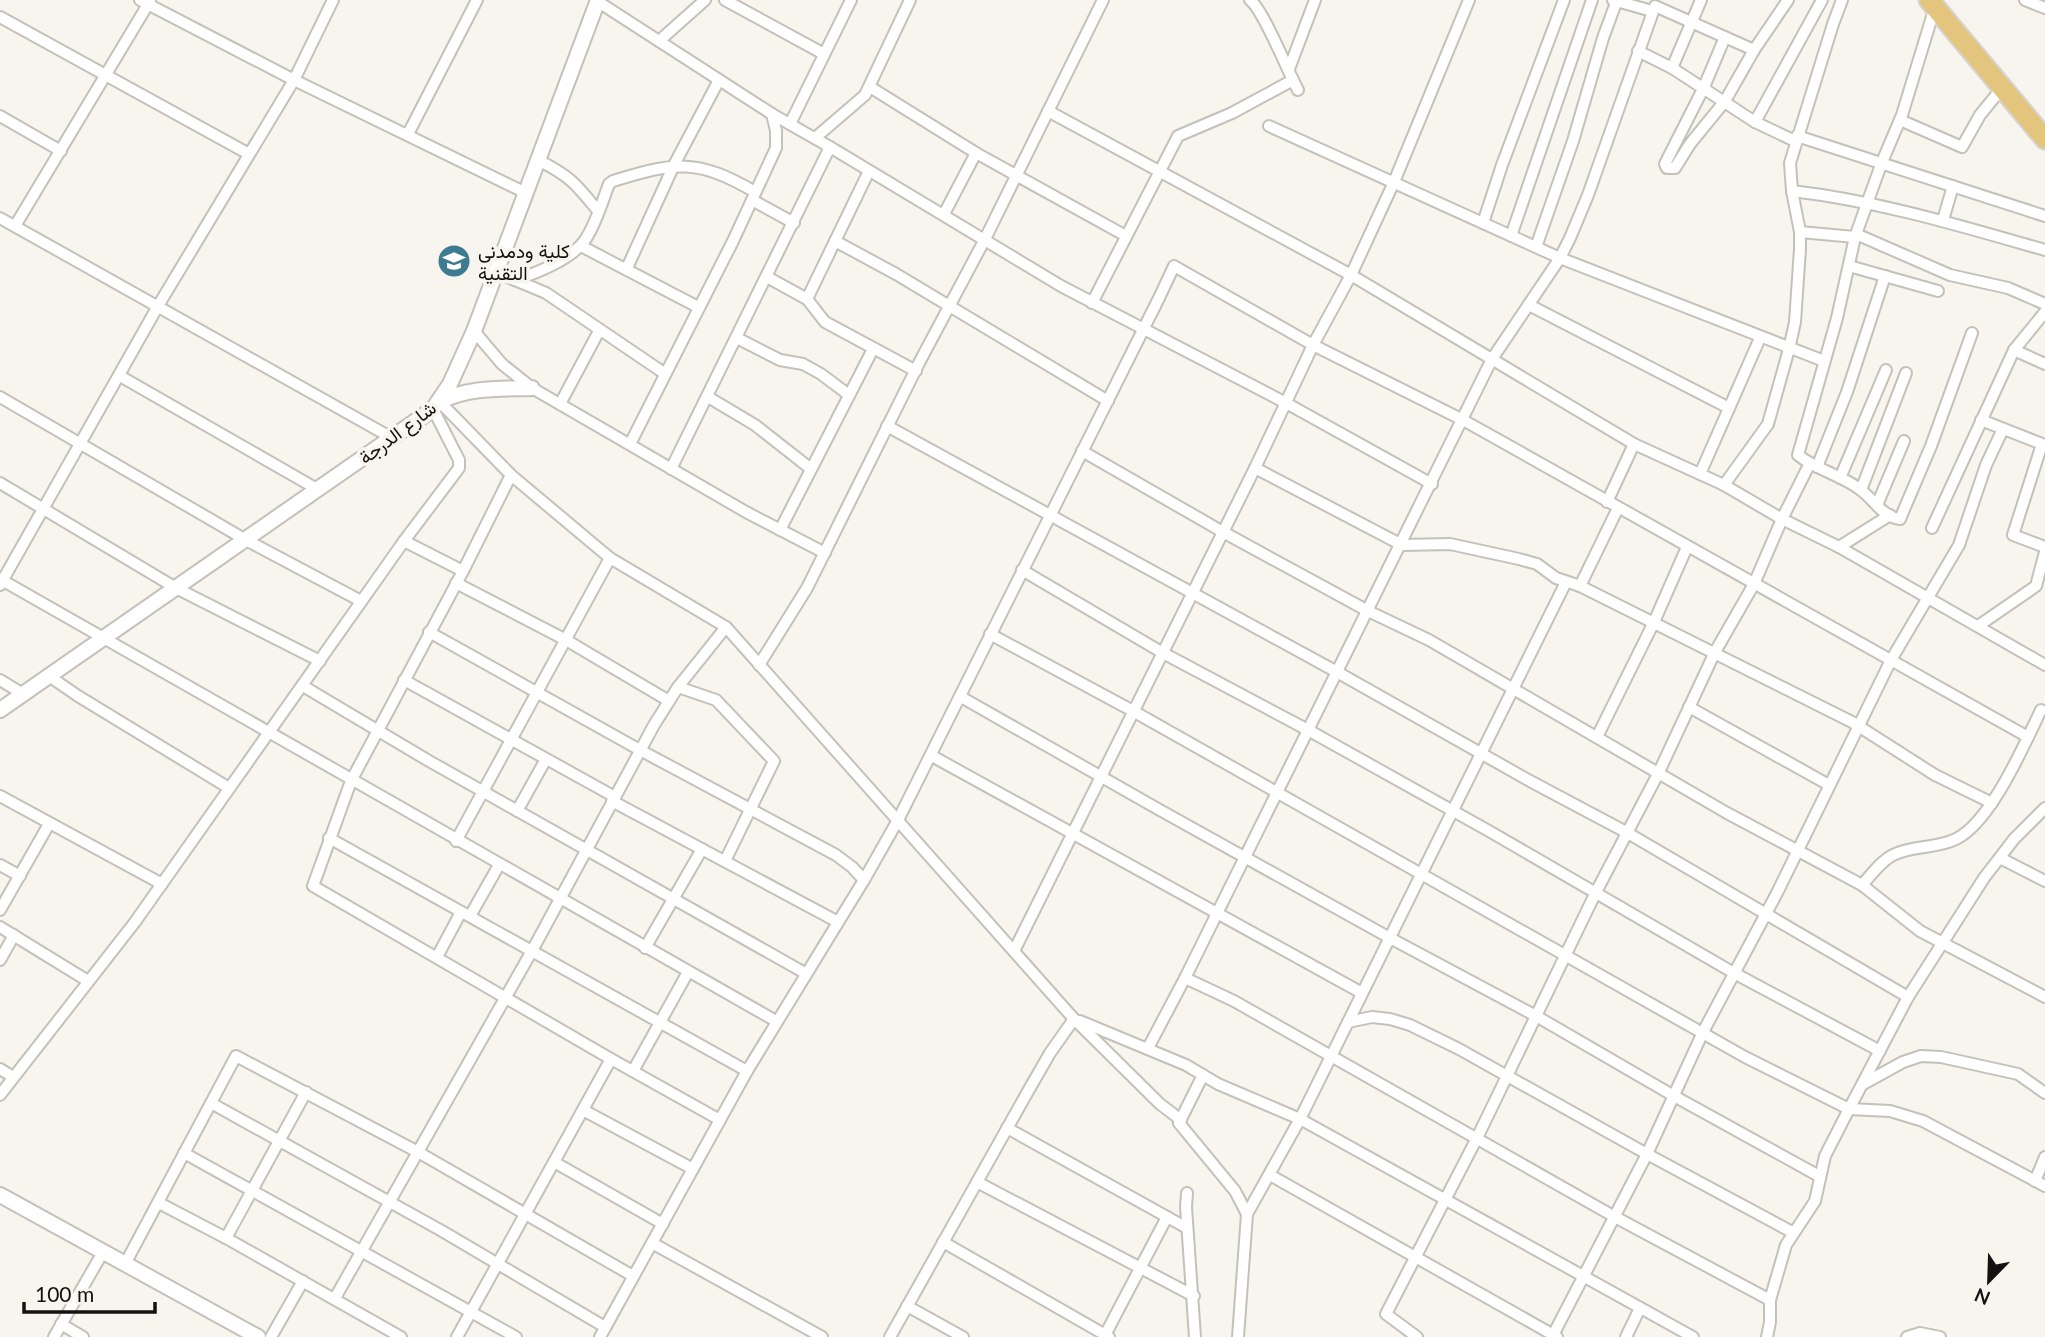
<svg xmlns="http://www.w3.org/2000/svg" width="2045" height="1337" viewBox="0 0 2045 1337" font-family="Lato,Vazirmatn,sans-serif">
  <style>
    .lines { fill: none; stroke-linecap: round; stroke-linejoin: round }
    .street-casing { stroke: #c4c1ba; stroke-width: 14 }
    .secondary-casing { stroke: #c4c1ba; stroke-width: 18 }
    .highway-casing { stroke: #d5d4d4; stroke-width: 23 }
    .street { stroke: #fff; stroke-width: 10 }
    .secondary { stroke: #fff; stroke-width: 14 }
    .highway { stroke: #e4c57e; stroke-width: 19 }
    .labels { text-anchor: middle; dominant-baseline: central; stroke-width: 7; stroke-linejoin: round; paint-order: stroke }
    .poi-label { font-size: 19px; fill: #131210; stroke: #f8f5ee; text-anchor: start }
    .street-label { font-size: 19px; fill: #131210; stroke: #f8f5ee }
  </style>
  <rect width="100%" height="100%" fill="#f8f5ee"/>
  <g class="lines">
    <defs>
      <g id="street">
        <polyline points="140,0 294,80 526,193"/>
        <polyline points="725,0 824,54"/>
        <path d="M1250,0C1263,9 1288,72 1298,90"/>
        <polyline points="1613,0 1652,11"/>
        <polyline points="2025,0 2045,8"/>
        <polyline points="597,1 772,114 830,147 1061,286 1286,403 1432,484"/>
        <path d="M1935,7L1902,115L1882,162L1855,237L1837,318L1798,455C1816,470 1842,475 1861,490C1873,499 1884,518 1900,519L1931,446L1972,333"/>
        <polyline points="0,17 249,154"/>
        <polyline points="1725,37 1704,87 1670,154 1665,164 1667,168 1675,168 1690,144 1725,101 1754,50"/>
        <polyline points="659,41 705,0"/>
        <polyline points="1638,51 1672,68 1755,122 1795,141"/>
        <polyline points="1672,68 1701,0"/>
        <polyline points="1289,69 1315,0"/>
        <polyline points="870,87 976,153 1126,236"/>
        <polyline points="1048,111 1351,275 1634,444 1724,485 1782,519 1839,547 2045,665"/>
        <polyline points="0,116 61,151"/>
        <polyline points="1900,120 1962,147 1980,115 2002,88"/>
        <polyline points="1755,122 1822,0"/>
        <polyline points="790,124 851,0"/>
        <polyline points="1269,126 1560,258 1824,361"/>
        <polyline points="408,134 477,0"/>
        <polyline points="1797,136 2045,216"/>
        <polyline points="815,138 865,95 910,0"/>
        <path d="M538,160C570,176 576,184 598,211"/>
        <path d="M1792,191C1879,201 1961,226 2045,250"/>
        <polyline points="752,200 794,223"/>
        <polyline points="944,214 976,153"/>
        <polyline points="0,218 392,438"/>
        <polyline points="1943,220 1953,186"/>
        <polyline points="1483,223 1502,165 1564,0"/>
        <polyline points="15,226 150,1"/>
        <polyline points="1800,232 1855,237"/>
        <polyline points="1856,234 1950,275 2008,288 2045,304"/>
        <polyline points="1511,236 1592,0"/>
        <polyline points="835,241 896,274 1108,401"/>
        <polyline points="581,246 698,307"/>
        <polyline points="1536,247 1573,141 1603,38 1617,0"/>
        <polyline points="1849,266 1938,291"/>
        <polyline points="627,268 674,165 719,80"/>
        <polyline points="496,272 546,293 664,373"/>
        <polyline points="767,277 807,299 825,322 916,371"/>
        <path d="M514,280C535,274 572,259 585,240C596,224 602,202 609,184L613,181C675,162 697,158 755,192"/>
        <polyline points="807,299 869,171"/>
        <polyline points="1092,303 1178,136 1232,113 1293,80"/>
        <polyline points="1529,305 1729,408"/>
        <polyline points="474,331 502,364 532,388 746,512 825,553"/>
        <polyline points="737,338 780,360 803,364 821,374 849,395"/>
        <polyline points="2014,350 2045,364"/>
        <polyline points="120,376 317,489"/>
        <polyline points="0,397 246,540 361,601"/>
        <polyline points="708,397 755,425 811,469"/>
        <polyline points="439,401 511,475 610,558 726,627 1074,1019 1160,1104 1181,1120"/>
        <polyline points="560,404 599,331"/>
        <polyline points="1981,420 2042,444 2013,535 2045,547"/>
        <polyline points="887,426 1337,672 1530,781 1626,832 1908,997"/>
        <polyline points="630,444 733,241 776,148 776,131 772,114"/>
        <polyline points="1082,451 1223,532 1368,611 1429,640 1727,813 1862,885 1920,931 2045,997"/>
        <polyline points="1817,467 1847,392 1885,276"/>
        <polyline points="1255,468 1402,545 1450,544 1519,559 1537,564 1556,578 1580,586 1852,722 1935,775 1992,803"/>
        <polyline points="671,469 830,147"/>
        <polyline points="1700,474 1760,338"/>
        <polyline points="511,475 463,571 351,781 313,886 611,1059 720,1120"/>
        <polyline points="1840,478 1886,370"/>
        <polyline points="0,483 176,588 320,661"/>
        <polyline points="1724,485 1768,424 1789,349 1795,322 1800,249 1800,232 1792,191 1790,163 1833,24 1842,0"/>
        <polyline points="1861,490 1906,373"/>
        <polyline points="1607,502 1634,444"/>
        <polyline points="1877,505 1904,441"/>
        <polyline points="1932,528 2014,350 2045,312"/>
        <polyline points="780,530 873,349"/>
        <polyline points="404,541 463,571"/>
        <polyline points="1839,547 1890,515"/>
        <polyline points="1022,570 1163,653 1308,730 1489,831 1734,973 1880,1051"/>
        <polyline points="0,579 776,1021"/>
        <polyline points="456,583 566,640 669,701"/>
        <polyline points="0,585 158,306 294,80 333,0"/>
        <polyline points="1580,586 1618,508"/>
        <polyline points="1978,626 2036,586 2045,552"/>
        <polyline points="429,632 640,750 836,855 852,867 864,880"/>
        <polyline points="990,634 1133,711 1745,1057 1849,1109 1890,1111 1923,1121 2045,1186"/>
        <polyline points="759,665 807,588 919,363 985,239 1103,0"/>
        <polyline points="49,676 78,696 229,788"/>
        <polyline points="0,680 23,694"/>
        <polyline points="404,680 615,797"/>
        <polyline points="303,686 429,761 805,973"/>
        <polyline points="678,687 716,700 774,761 725,861"/>
        <polyline points="961,697 1158,809 1390,938 1536,1016 1674,1096 1819,1176"/>
        <polyline points="1689,707 1829,785"/>
        <polyline points="1597,737 1654,622 1687,547"/>
        <polyline points="932,756 1362,993"/>
        <polyline points="0,796 162,884"/>
        <polyline points="612,801 838,922"/>
        <polyline points="517,811 546,759"/>
        <polyline points="329,838 747,1071"/>
        <polyline points="456,841 610,558"/>
        <polyline points="2000,858 2045,881"/>
        <polyline points="0,865 20,876"/>
        <path d="M1862,885C1871,875 1881,861 1893,855C1912,845 1936,849 1956,839C1991,822 2024,745 2041,710"/>
        <polyline points="0,910 49,824"/>
        <polyline points="470,916 499,865"/>
        <polyline points="0,927 88,981"/>
        <polyline points="645,948 702,849"/>
        <polyline points="1014,951 1255,468 1313,345 1351,275 1394,182 1469,0"/>
        <polyline points="437,957 461,912"/>
        <polyline points="0,960 14,935"/>
        <polyline points="1185,978 1234,1001 1615,1217 1770,1300"/>
        <polyline points="1080,1021 1186,1065 1218,1084 1300,1119 1693,1337"/>
        <polyline points="1348,1022 1372,1017 1390,1019 1410,1025 1459,1049 1647,1154 1792,1232"/>
        <polyline points="1148,1048 1185,978 1492,359 1560,258 1570,238 1588,195 1655,6 1754,50 1788,0"/>
        <polyline points="0,1069 13,1077"/>
        <polyline points="633,1071 688,972"/>
        <polyline points="1203,1075 1179,1123 1235,1191 1247,1214"/>
        <polyline points="1863,1084 1903,1062 1921,1056 1941,1057 2018,1074 2045,1093"/>
        <polyline points="0,1095 135,922 404,541 459,468 459,460 433,409"/>
        <polyline points="211,1103 442,1231 605,1327"/>
        <polyline points="583,1110 693,1169"/>
        <polyline points="1007,1128 1187,1228"/>
        <polyline points="184,1153 516,1337"/>
        <polyline points="554,1162 663,1224"/>
        <polyline points="1270,1175 1557,1337"/>
        <polyline points="2035,1181 2045,1157"/>
        <polyline points="977,1182 1194,1296"/>
        <polyline points="1187,1193 1186,1207 1195,1337"/>
        <polyline points="159,1203 226,1238 401,1337"/>
        <polyline points="226,1238 306,1092"/>
        <polyline points="943,1242 1109,1337"/>
        <polyline points="652,1243 822,1337"/>
        <polyline points="125,1264 236,1056 418,1152 633,1276"/>
        <polyline points="335,1298 533,949 654,725 678,687 726,627"/>
        <polyline points="907,1306 963,1337"/>
        <polyline points="61,1324 83,1337"/>
        <polyline points="54,1337 99,1259"/>
        <polyline points="271,1337 303,1281"/>
        <polyline points="457,1337 611,1059"/>
        <polyline points="600,1337 747,1071 864,880 898,820 1159,298 1174,266 1313,345 1463,420 2028,737"/>
        <polyline points="890,1337 1027,1093 1050,1053 1074,1019"/>
        <polyline points="1104,1337 1167,1217"/>
        <polyline points="1238,1337 1247,1214 1300,1119 1566,582"/>
        <polyline points="1417,1337 1386,1314 1477,1138 1596,892 1658,774 1715,652 1754,584 1782,519 1810,463"/>
        <polyline points="1552,1337 1647,1154 1703,1032 1778,891 1891,660 1959,545 1986,465 2003,429"/>
        <polyline points="1626,1337 1640,1308"/>
        <polyline points="1767,1337 1770,1322 1770,1300 1786,1245 1815,1201 1825,1156 1849,1109 1908,997 1984,878 2014,839 2045,808"/>
        <polyline points="1907,1337 1920,1333 1940,1337"/>
      </g>
      <g id="secondary">
        <path d="M441,401C470,387 500,389 532,388"/>
        <polyline points="0,710 433,409 450,384 474,331 598,0"/>
        <polyline points="0,1195 258,1337"/>
      </g>
      <polyline id="highway" points="1929,0 2045,139"/>
    </defs>
    <use href="#street" class="street-casing"/>
    <use href="#secondary" class="secondary-casing"/>
    <use href="#highway" class="highway-casing"/>
    <use href="#street" class="street"/>
    <use href="#secondary" class="secondary"/>
    <use href="#highway" class="highway"/>
  </g>
  <defs>
    <symbol id="university-disc" viewBox="-11 -11 22 22"><circle r="9.5" fill="#3e7b91" stroke="#f8f5ee"/><path d="M0-5L7-2L0 1L-7-2ZM-4 1L0 2.5L4 1V4Q0 6-4 4Z" fill="#fff"/></symbol>
  </defs>
  <g fill-rule="evenodd">
    <use href="#university-disc" x="435" y="242" width="38" height="38"/>
  </g>
  <g class="labels">
    <g class="poi-label">
      <text x="478" y="250">كلية ودمدني<tspan x="478" dy="22">التقنية</tspan></text>
    </g>
    <g class="street-label">
      <text transform="translate(397 432) rotate(-37)">شارع الدرجة</text>
    </g>
  </g>
  <g transform="translate(1989 1281) rotate(203)" stroke="#f8f5ee" stroke-width="5" paint-order="stroke">
  <path d="M0-5L12 26L0 18L-12 26Z" fill="#131210"/>
  <text y="-10" font-size="19" font-weight="bold" text-anchor="middle" fill="#131210">N</text>
  </g>
  <path d="M24 1302v10h131v-10" fill="none" stroke="#131210" stroke-width="3.5"/>
  <text x="35" y="1302" font-size="21" fill="#131210" stroke="#f8f5ee" stroke-width="5" paint-order="stroke">100 m</text>
</svg>
